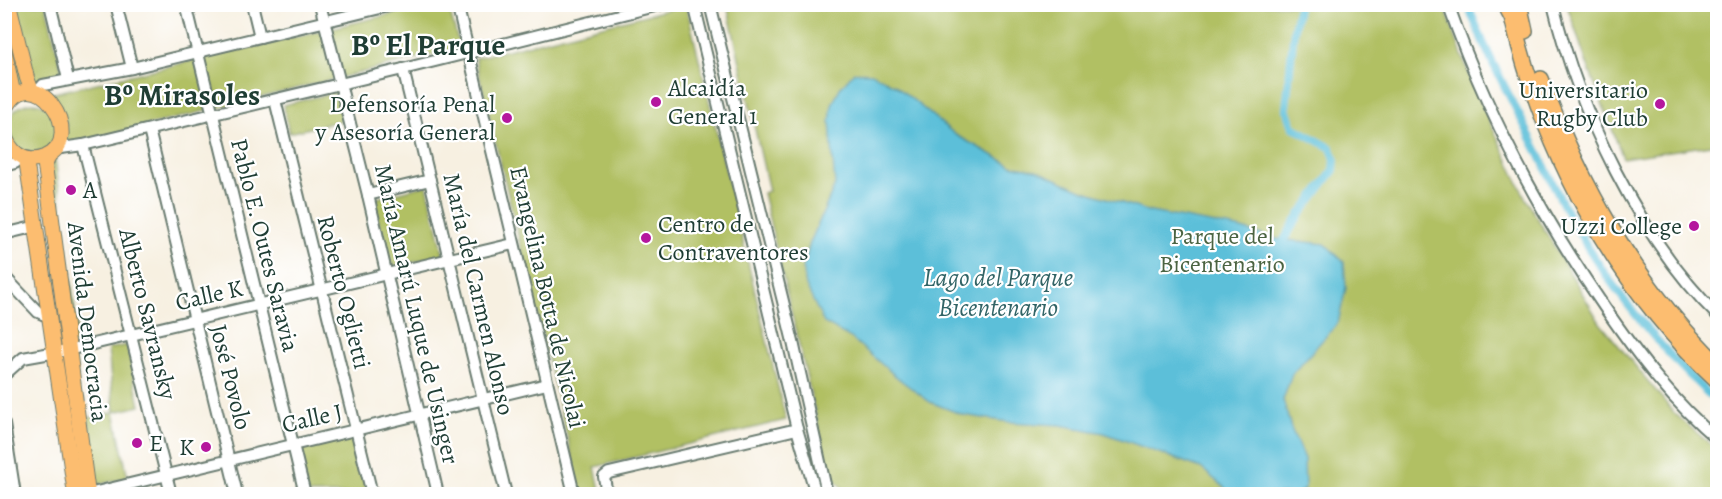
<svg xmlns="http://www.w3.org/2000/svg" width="1722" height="499" viewBox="0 0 1722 499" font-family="Alegreya,serif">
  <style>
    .green { fill: #b1c063; stroke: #687e4c; stroke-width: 1.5 }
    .water { fill: #5bbfd9; stroke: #3d7e86; stroke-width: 1.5 }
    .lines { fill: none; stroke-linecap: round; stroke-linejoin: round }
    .canal { stroke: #5bbfd9; stroke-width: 8 }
    .minor-casing { stroke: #6b7c71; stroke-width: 14 }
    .major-casing { stroke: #6b7c71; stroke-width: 16 }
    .highway-casing { stroke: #6b7c71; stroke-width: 18 }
    .minor { stroke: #fff; stroke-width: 10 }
    .major { stroke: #fcbd6f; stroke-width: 14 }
    .highway { stroke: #fcbd6f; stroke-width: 15 }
    .poi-dot { fill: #b5179e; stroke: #fff; stroke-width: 2 }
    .labels { text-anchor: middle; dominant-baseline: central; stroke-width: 4.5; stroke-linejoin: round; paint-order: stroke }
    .poi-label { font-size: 24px; fill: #1f3d34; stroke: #fff; text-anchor: start }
    .park-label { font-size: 24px; fill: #4b6442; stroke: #fff }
    .street-label { font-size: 24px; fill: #1f3d34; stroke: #fff }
    .water-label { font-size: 26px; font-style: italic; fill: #316466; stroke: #fff }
    .district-label { font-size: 30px; font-weight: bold; fill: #1f3d34; stroke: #fff }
  </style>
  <rect width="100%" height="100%" fill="#fff"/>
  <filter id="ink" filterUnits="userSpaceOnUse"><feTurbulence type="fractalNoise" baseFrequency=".0167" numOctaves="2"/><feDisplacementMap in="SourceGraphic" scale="12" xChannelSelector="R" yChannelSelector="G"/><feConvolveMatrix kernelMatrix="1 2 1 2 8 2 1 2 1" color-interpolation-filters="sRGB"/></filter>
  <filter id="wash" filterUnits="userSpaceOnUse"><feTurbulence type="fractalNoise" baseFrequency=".008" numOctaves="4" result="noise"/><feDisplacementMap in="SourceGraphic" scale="24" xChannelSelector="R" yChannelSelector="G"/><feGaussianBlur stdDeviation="1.35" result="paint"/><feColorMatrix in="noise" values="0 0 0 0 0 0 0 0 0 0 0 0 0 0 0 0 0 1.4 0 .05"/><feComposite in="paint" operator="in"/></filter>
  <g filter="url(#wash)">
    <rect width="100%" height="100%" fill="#f7f0e1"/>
    <g class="green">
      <polygon points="5,5 46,5 62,72 39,80 23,82 5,89"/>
      <path d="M430,5H448L460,48L64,146C69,124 66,111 50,94Z"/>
      <polygon points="686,5 786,420 595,467 601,494 581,494 475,58"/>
      <polygon points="727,5 1444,5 1472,83 1526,199 1600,323 1675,414 1717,450 1717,494 848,494 830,475 763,193 769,191"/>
      <polygon points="1567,5 1717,5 1717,144 1623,158 1587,64"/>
      <polygon points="337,92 343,120 289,133 283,105"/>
      <circle cx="33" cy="128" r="25"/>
      <polygon points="55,158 79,343 71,344 50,160"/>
      <polygon points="427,185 444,255 390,268 373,199"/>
      <polygon points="127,345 140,406 114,412 128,478 96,485 88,418 114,412 108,349"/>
      <polygon points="353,432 367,491 351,494 308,494 296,446"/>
    </g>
    <polygon class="water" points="854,72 872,73 896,86 956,135 1011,165 1036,170 1081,190 1151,212 1238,228 1277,239 1325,244 1344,262 1346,288 1338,323 1292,374 1283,400 1291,428 1304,459 1305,489 1297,494 1232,494 1201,468 1104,433 1060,425 1009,422 963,415 930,402 899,379 851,338 824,323 806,286 803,267 810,243 835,185 830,122 832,105 840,88"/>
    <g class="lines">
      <g class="canal">
        <path d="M1468,4C1485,53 1511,98 1534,144C1548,171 1559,200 1575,226C1613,292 1662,351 1718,403"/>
        <polyline points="1280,247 1296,220 1334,170 1335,159 1331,148 1293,127 1286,108 1294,29 1299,4"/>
      </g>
    </g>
  </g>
  <g filter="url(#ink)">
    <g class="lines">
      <defs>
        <g id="minor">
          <polyline points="50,4 68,79"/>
          <polyline points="116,4 132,68"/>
          <polyline points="186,4 305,494"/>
          <polyline points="252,4 260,37"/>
          <polyline points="320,4 368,195 438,494"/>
          <polyline points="457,4 574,494"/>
          <polyline points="694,4 797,429 816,494"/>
          <polyline points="710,4 793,342 827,493"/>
          <path d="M1448,4C1486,112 1540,214 1605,308C1638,356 1673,402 1718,440"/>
          <path d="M1553,4C1578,110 1640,240 1718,316"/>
          <polyline points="403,69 506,494"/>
          <polyline points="37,92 43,85 132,68 397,4"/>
          <polyline points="275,100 372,494"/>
          <polyline points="149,130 237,494"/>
          <polyline points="83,145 171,494"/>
          <polyline points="54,149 83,145 403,69 663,4"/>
          <polyline points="4,166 15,163 22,157"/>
          <polyline points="368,195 430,180"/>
          <polyline points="4,234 37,226"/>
          <polyline points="4,276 38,312 51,318"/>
          <polyline points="4,375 23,358 68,350 513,244"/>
          <polyline points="4,424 15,494"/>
          <polyline points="88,494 547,384"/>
          <polyline points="607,494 604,477 609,473 797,429"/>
        </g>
        <g id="major">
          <polyline points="9,4 27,78 32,91"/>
          <polyline points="4,48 14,97"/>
          <path d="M4,114C30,50 91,138 45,157C24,165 9,151 4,132"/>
          <polyline points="49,155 45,166 88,494"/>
          <polyline points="26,159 75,494"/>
        </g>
        <g id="highway">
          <path d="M1505,4L1512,17C1544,154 1615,285 1718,381"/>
          <polyline points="1519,4 1525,31"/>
          <path d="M1541,79C1581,186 1635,284 1718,365"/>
        </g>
      </defs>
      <use href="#minor" class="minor-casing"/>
      <use href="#major" class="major-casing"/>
      <use href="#highway" class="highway-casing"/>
      <use href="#minor" class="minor"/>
      <use href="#major" class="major"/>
      <use href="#highway" class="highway"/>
    </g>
  </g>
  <g class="poi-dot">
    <circle cx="656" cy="102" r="6"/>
    <circle cx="1660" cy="104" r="6"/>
    <circle cx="507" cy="118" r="6"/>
    <circle cx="71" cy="190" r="6"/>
    <circle cx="1694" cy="226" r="6"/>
    <circle cx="646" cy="238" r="6"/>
    <circle cx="137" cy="443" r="6"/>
    <circle cx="206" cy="447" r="6"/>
  </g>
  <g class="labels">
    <g class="poi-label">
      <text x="668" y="88">Alcaidía<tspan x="668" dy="28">General 1</tspan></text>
      <text x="1648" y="90" text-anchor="end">Universitario<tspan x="1648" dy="28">Rugby Club</tspan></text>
      <text x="495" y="104" text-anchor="end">Defensoría Penal<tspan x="495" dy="28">y Asesoría General</tspan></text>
      <text x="83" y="190">A</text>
      <text x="658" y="224">Centro de<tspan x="658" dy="28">Contraventores</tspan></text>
      <text x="1682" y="226" text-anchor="end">Uzzi College</text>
      <text x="149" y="443">E</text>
      <text x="194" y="447" text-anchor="end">K</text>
    </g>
    <g class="park-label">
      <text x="1222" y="236">Parque del<tspan x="1222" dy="28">Bicentenario</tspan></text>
    </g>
    <g class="street-label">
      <text transform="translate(265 245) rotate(76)">Pablo E. Outes Saravia</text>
      <text transform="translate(344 292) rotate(76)">Roberto Oglietti</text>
      <text transform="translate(479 294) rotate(77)">María del Carmen Alonso</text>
      <text transform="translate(209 295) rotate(-13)">Calle K</text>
      <text transform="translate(548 297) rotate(77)">Evangelina Botta de Nicolai</text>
      <text transform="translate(148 314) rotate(76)">Alberto Savransky</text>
      <text transform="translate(417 314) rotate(77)">María Amarú Luque de Usinger</text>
      <text transform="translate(88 322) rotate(83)">Avenida Democracia</text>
      <text transform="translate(231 377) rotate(76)">José Povolo</text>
      <text transform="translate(312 418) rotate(-13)">Calle J</text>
    </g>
    <g class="water-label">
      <text x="998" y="277">Lago del Parque<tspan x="998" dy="30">Bicentenario</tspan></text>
    </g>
    <g class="district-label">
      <text x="428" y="45">Bº El Parque</text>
      <text x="182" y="95">Bº Mirasoles</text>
    </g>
  </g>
  <rect width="1722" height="499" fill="none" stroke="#fff" stroke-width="24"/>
</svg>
